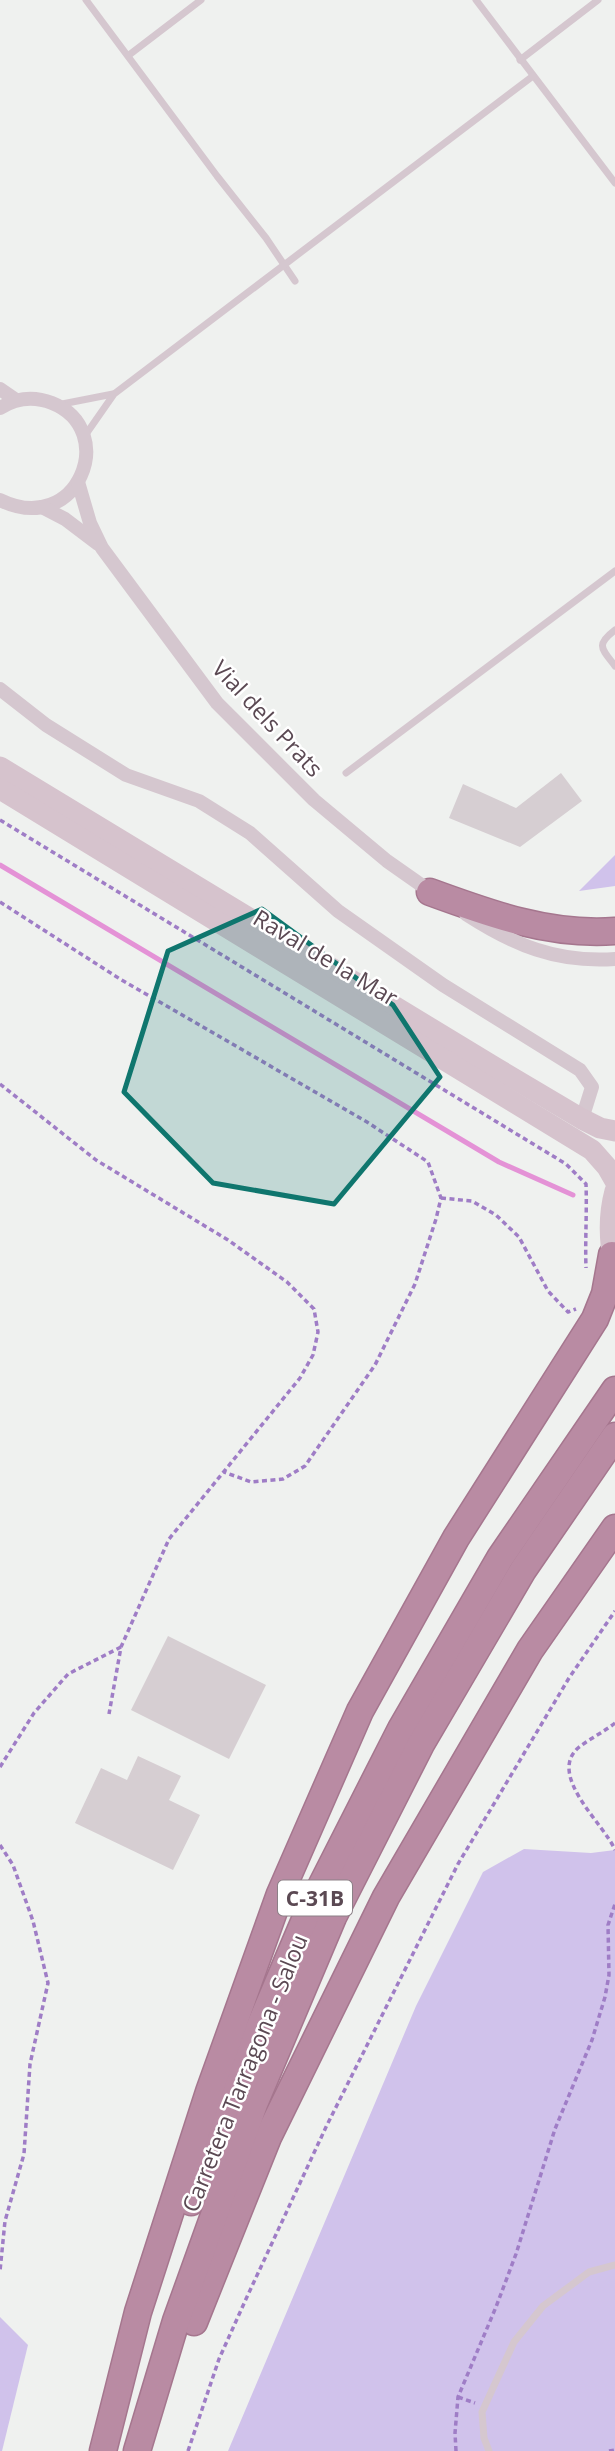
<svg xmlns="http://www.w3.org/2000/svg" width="615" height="2451" viewBox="0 0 615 2451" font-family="'Open Sans',sans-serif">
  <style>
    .green { fill: #d0c2eb }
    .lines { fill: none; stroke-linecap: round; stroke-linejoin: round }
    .stream { stroke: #e492d6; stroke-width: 5 }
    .building { fill: #d6ced2 }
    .highway-casing { stroke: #a5768e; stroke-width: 29 }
    .path { stroke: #9f7dc6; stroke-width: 3.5; stroke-dasharray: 5 3.5; stroke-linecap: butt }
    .lane { stroke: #d5c7cf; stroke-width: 7 }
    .street { stroke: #d5c7cf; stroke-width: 14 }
    .secondary { stroke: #d6c3cd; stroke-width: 21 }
    .highway { stroke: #b98ba3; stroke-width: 26 }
    .marked { fill: #0f766e; fill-opacity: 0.2; stroke: #0f766e; stroke-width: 5; stroke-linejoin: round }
    .labels { text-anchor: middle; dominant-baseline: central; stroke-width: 5; stroke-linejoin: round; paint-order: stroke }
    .shield { fill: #fff; stroke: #8c8087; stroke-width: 2 }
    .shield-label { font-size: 21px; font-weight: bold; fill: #5b4953 }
    .street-label { font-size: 23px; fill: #5b4953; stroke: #fff }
  </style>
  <rect width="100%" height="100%" fill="#eff1ef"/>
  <g class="green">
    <polygon points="615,855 615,886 579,891"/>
    <polygon points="524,1849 591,1853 615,1850 615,2451 228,2451 416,2006 483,1872"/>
    <polygon points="0,2317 28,2345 2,2451 0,2451"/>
  </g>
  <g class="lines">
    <polyline class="stream" points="0,865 499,1162 573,1195"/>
  </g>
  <g class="building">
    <polygon points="561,773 582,801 520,847 449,818 463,784 516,808"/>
    <polygon points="168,1636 266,1685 229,1759 131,1710"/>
    <polygon points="138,1756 181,1776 169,1800 200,1815 173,1870 75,1823 101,1768 127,1780"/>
  </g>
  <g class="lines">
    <defs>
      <g id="highway">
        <path d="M430,892C490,914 550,936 615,931"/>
        <polyline points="191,2202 230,2096 310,1908 401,1729 500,1558 615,1390"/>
        <polyline points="194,2322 268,2137 386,1897 530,1650 615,1528"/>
        <polyline points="103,2451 138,2312 209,2092 280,1894 360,1711 456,1538 595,1319 605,1294 612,1255"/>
        <polyline points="137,2451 176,2321 254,2104 333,1917 421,1744 523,1570 615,1436"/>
      </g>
    </defs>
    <use href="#highway" class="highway-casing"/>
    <g class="path">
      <path d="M0,820L566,1164L586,1184C587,1213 585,1240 586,1268"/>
      <polyline points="0,902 120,979 367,1122 428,1162 441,1198 436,1219 415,1284 375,1365 305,1466 283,1479 251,1482 224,1472"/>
      <polyline points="0,1084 96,1160 228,1240 287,1282 314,1309 318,1332 313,1355 300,1378 169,1539 121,1647 109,1714"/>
      <polyline points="441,1198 472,1201 496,1215 519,1237 548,1291 568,1312 576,1309"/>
      <path d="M615,1723C604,1732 589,1739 578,1748C547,1776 605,1825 615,1850"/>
      <polyline points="0,1767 34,1713 68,1674 121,1647"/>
      <polyline points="0,1845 13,1865 33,1921 48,1983 30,2064 24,2154 5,2221 0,2271"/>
      <polyline points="458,2397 475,2403"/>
      <polyline points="188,2451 219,2359 246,2299 326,2127 458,1864 569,1678 615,1611"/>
      <polyline points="456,2451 455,2433 458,2397 496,2307 516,2254 555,2129 592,2040 605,1997 609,1975 608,1925 615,1904"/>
      <polyline points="609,2451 615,2450"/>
    </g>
    <g class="lane">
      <polyline points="86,0 217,176 266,238 295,281"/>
      <polyline points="476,0 615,183"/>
      <polyline points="129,55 201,0"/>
      <polyline points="520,60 598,0"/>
      <polyline points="57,405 113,394"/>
      <polyline points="84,437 114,394 533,76"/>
      <path d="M615,630C595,645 602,649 615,666"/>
      <polyline points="346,773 615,571"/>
      <polyline points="489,2451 484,2438 482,2412 514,2342 543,2306 589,2272 615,2265"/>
    </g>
    <g class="street">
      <polyline points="0,389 16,400"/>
      <path d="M0,408C16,398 34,396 52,403C120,430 78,538 0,500"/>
      <polyline points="78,482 90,523 102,548 217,703 314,800 387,861 434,894"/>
      <polyline points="42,507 65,519 98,544"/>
      <polyline points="0,689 46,725 126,775 199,801 250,833 338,911 443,985 580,1070 592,1087 582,1119"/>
      <path d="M466,914C514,945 556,963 615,959"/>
    </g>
    <g class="secondary">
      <polyline points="0,767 496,1068 582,1119 600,1128 615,1131"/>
      <polyline points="0,789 592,1150 607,1167 615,1181"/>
      <path d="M615,1191C608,1217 609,1242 615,1268"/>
    </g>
    <use href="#highway" class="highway"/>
  </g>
  <path class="marked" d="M262,909L393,1005L440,1077L334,1204L213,1183L124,1092L168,951Z"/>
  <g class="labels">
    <rect class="shield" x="278" y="1880.5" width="74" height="35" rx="5"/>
    <g class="shield-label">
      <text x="315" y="1898">C-31B</text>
    </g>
    <g class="street-label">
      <text transform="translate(268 718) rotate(47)">Vial dels Prats</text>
      <text transform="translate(326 957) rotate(31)">Raval de la Mar</text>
      <text transform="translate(244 2073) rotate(-68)">Carretera Tarragona - Salou</text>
    </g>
  </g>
</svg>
